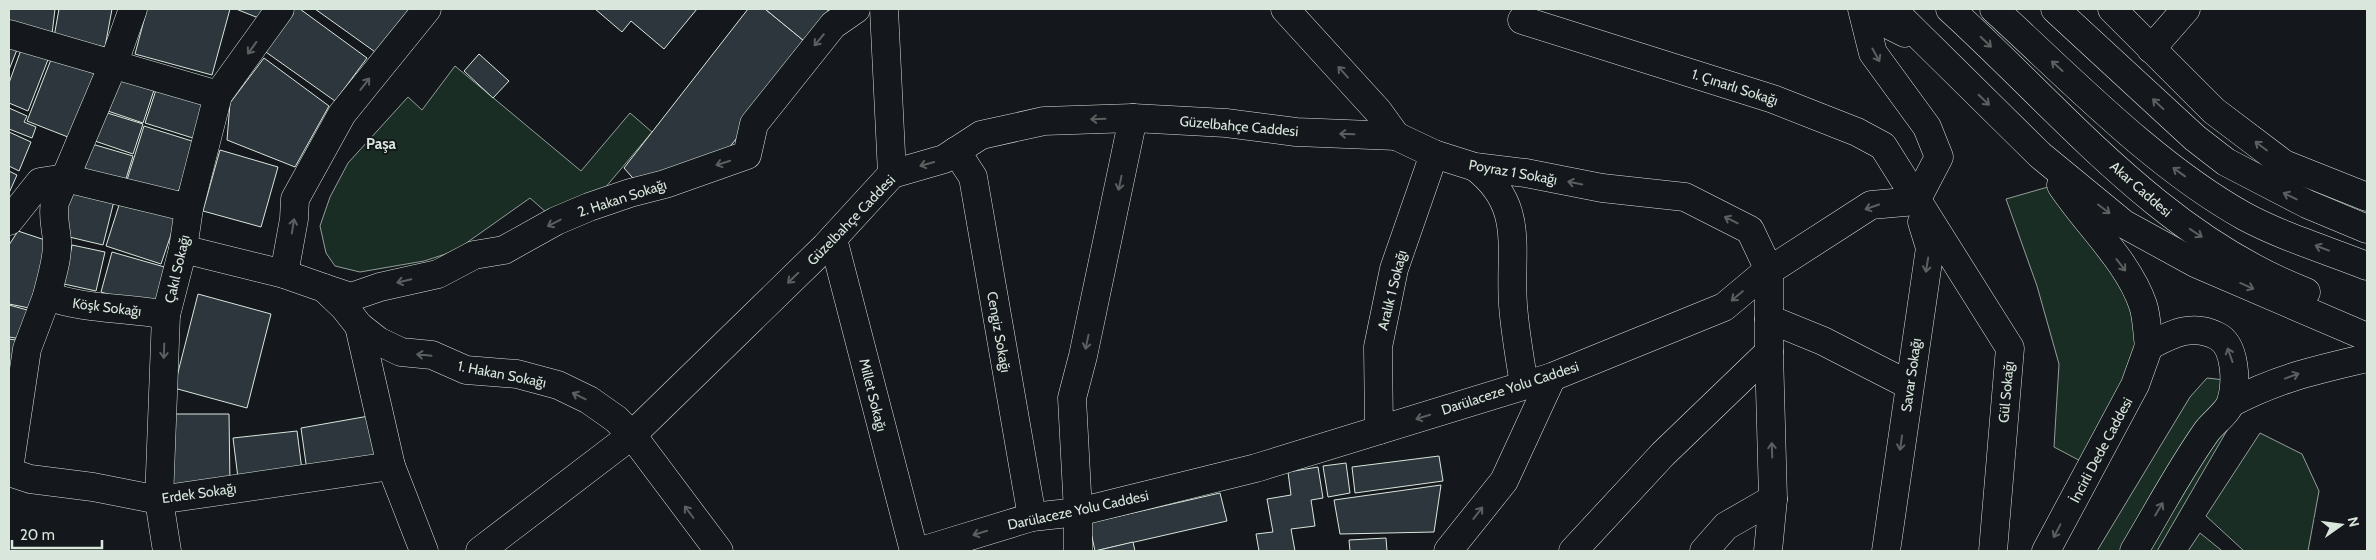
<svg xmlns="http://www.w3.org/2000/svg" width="2376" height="560" viewBox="0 0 2376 560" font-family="Cabin,sans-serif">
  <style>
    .green { fill: #1a2d24; stroke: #939e99 }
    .building { fill: #2c363c; stroke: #d8e6dc }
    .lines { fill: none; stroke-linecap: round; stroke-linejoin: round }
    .street-casing { stroke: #d8e6dc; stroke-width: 29 }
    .secondary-casing { stroke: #d8e6dc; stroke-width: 29 }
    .primary-casing { stroke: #d8e6dc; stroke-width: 29 }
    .street { stroke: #14181c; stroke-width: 28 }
    .secondary { stroke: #14181c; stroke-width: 28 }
    .primary { stroke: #14181c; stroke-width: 28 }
    .oneway { stroke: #59605f }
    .labels { text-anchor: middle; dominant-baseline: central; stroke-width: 4; stroke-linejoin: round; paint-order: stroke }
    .street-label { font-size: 14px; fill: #d8e6dc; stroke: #14181c }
    .neighbourhood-label { font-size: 15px; font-weight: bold; fill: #d8e6dc; stroke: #14181c }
  </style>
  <rect width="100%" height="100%" fill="#14181c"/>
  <g class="green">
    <polygon points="455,66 581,171 630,113 652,132 589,207 556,221 530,198 455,251 424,261 360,272 335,266 326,253 320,226 330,197 348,163 408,97 422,110"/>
    <polygon points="2048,187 2126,271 2149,346 2088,465 2054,447 2059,364 2037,286 2006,199"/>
    <polygon points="2207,378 2225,380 2229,427 2157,551 2097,551 2190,397"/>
    <polygon points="2260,433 2302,454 2319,491 2308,551 2244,551 2206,516"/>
    <polygon points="2200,533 2221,550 2221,551 2188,551"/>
  </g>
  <g class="building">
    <polygon points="9,9 55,9 52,34 9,28"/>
    <polygon points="59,9 112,9 105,47 54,37"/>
    <polygon points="147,9 230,9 212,75 135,54"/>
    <polygon points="236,9 265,9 261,19"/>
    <polygon points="293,9 300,9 367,58 335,101 263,50"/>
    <polygon points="315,9 410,9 378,54"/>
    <polygon points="595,9 697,9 664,49 631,21 622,32"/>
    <polygon points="748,9 765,9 809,45 722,157 639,185 624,168"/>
    <polygon points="765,9 826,9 833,14 809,45"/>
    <polygon points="9,43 18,47 9,70"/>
    <polygon points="22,47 49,57 28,111 9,103 9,83"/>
    <polygon points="479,54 509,81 493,98 464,71"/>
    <polygon points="52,57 98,75 73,139 27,121"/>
    <polygon points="264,58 329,106 295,167 227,140 230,103"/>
    <polygon points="113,73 155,87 143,123 102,109"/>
    <polygon points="157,87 208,103 196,139 145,123"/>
    <polygon points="9,108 27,116 24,122 36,127 32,138 9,129"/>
    <polygon points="101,111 143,124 133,154 92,140"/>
    <polygon points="144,126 195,142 177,196 127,180"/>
    <polygon points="9,132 31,142 19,171 9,166"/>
    <polygon points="92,144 133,156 125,182 84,170"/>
    <polygon points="220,150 278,167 261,227 203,211"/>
    <polygon points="9,171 17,175 9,193"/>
    <polygon points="73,186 115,197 103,245 61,235"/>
    <polygon points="121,199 177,217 161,264 106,246"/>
    <polygon points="18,231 54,243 34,309 9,304 9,245"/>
    <polygon points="72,245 105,252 96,291 64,284"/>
    <polygon points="112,252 168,268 156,308 101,292"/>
    <polygon points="198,294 271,314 247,408 174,388"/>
    <polygon points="9,305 31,311 22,339 9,337"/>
    <polygon points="9,339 22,341 16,374 9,373"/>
    <polygon points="168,414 229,414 230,485 168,486"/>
    <polygon points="369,416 378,465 308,478 301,428"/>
    <polygon points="297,431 303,478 239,486 233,438"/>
    <polygon points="1439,456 1443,481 1355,493 1352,467"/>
    <polygon points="1346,463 1350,493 1328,497 1323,466"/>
    <polygon points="1318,467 1323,498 1311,500 1315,526 1291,529 1295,551 1259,551 1256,534 1273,532 1267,499 1291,495 1288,472"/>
    <polygon points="1441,485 1434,532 1340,534 1334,500"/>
    <polygon points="1220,493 1227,521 1095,551 1089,523"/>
    <polygon points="1386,538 1387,551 1350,551 1349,540"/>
    <polygon points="1133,542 1135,551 1095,551"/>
  </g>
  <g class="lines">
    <defs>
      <g id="street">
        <polyline points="884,9 892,174"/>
        <polyline points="1285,9 1378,111 1396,136 1434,154 1475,167 1526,173 1602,188 1685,197 1750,230 1769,270 1769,352 1773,499 1768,551"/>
        <polyline points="1522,20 1773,99 1857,132 1883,146 2010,348 1993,551"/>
        <polyline points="9,34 218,95"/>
        <polyline points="2151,49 2186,9"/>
        <polyline points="956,151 973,177 1032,517"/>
        <path d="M1475,167C1526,206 1509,249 1513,305C1515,332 1520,359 1524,385"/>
        <polyline points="9,221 40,182 65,178 189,208"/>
        <polyline points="833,239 914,551"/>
        <polyline points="284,274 324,288 344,307 359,326 378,341 401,352 432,355 466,370 517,374 558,385 589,400 616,419 632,435 719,551"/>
        <polyline points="324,288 351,297 380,287 438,274 474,255 504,250 556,221 589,207 630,193 665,184 747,155 754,124 833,25 856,9"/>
        <path d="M47,296C51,278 58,259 57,241C56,227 52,216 55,202L113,65L133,9"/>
        <polyline points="1769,319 1823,341 1909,385"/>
        <polyline points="359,326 391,466 424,551"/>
        <polyline points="1379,430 1378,347 1394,269 1434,154"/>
        <path d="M9,469L27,349L47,296C86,310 126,307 166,315"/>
        <polyline points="9,472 30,479 93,487 159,500 391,466"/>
        <polyline points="1078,512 1072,398 1083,356 1133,118"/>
        <polyline points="480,551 632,435 825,247 892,174 944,159 981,135 1044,121 1133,118 1226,123 1296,132 1396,136"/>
        <polyline points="1448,551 1504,481 1552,377"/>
        <polyline points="1573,551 1663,454 1769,352"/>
        <polyline points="1704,551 1726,526 1773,499"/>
        <polyline points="1886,551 1930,248 1922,222"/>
      </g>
      <g id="secondary">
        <polyline points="2112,9 2214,111 2284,164 2367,197"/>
        <polyline points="183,249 284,274 294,219 295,199 342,114 427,9"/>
        <polyline points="167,551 159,500 166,315 183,249 189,208 218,95 280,9"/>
        <polyline points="921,551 1032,517 1078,512 1256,468 1552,377 1724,307 1761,276 1871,205 1916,201 1939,157 1927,127 1873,53 1862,9"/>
        <polyline points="1078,551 1078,512"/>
        <path d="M2046,551L2135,385L2149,346C2172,334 2192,323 2217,336C2236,345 2237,384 2231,402C2228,412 2214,422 2207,431C2180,469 2158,511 2134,551"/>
      </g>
      <g id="primary">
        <polyline points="1867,9 1887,24 1905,33"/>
        <polyline points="1892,9 2040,155 2124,224 2197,264 2367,337"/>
        <path d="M1950,9C2062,111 2161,236 2306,292"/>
        <path d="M1994,9C2071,79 2153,165 2244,216C2283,237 2327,250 2367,266"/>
        <polyline points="2055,9 2195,138 2226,162 2307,204 2367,229"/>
        <path d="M2061,185C2086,223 2128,261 2143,305C2147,317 2147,333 2149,346"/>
        <path d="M2231,403C2278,378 2316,370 2367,358"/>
      </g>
    </defs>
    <use href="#street" class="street-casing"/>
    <use href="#secondary" class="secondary-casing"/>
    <use href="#primary" class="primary-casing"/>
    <use href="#street" class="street"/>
    <use href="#secondary" class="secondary"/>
    <use href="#primary" class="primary"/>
  </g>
  <defs><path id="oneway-shaft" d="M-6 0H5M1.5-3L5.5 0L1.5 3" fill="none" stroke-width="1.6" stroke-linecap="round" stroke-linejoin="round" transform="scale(1.25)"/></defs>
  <g class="oneway">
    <use href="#oneway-shaft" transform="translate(819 40) rotate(130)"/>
    <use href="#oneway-shaft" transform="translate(1986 42) rotate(44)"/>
    <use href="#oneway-shaft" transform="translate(252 48) rotate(126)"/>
    <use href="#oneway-shaft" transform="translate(1876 55) rotate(61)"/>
    <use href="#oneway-shaft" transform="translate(2057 66) rotate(-138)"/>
    <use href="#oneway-shaft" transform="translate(1343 72) rotate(-132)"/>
    <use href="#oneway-shaft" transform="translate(365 84) rotate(-52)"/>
    <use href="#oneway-shaft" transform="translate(1984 100) rotate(44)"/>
    <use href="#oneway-shaft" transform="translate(2158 104) rotate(-137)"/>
    <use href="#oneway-shaft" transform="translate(1098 119) rotate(178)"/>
    <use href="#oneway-shaft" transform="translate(1347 134) rotate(-178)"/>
    <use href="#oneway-shaft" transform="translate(2261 146) rotate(-143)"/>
    <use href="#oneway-shaft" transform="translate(723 163) rotate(162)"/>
    <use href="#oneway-shaft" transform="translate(927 164) rotate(164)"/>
    <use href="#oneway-shaft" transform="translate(2179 172) rotate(-144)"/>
    <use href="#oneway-shaft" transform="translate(1120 183) rotate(102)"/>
    <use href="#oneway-shaft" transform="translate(1575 183) rotate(-169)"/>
    <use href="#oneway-shaft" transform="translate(2290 196) rotate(-154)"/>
    <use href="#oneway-shaft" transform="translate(1872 207) rotate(161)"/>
    <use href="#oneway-shaft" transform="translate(2104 209) rotate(37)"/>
    <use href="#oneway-shaft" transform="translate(1731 220) rotate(-153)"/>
    <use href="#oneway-shaft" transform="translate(554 223) rotate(153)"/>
    <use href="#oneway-shaft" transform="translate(293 226) rotate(-81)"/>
    <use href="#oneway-shaft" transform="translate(2196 233) rotate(34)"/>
    <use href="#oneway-shaft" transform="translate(2322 248) rotate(-159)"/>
    <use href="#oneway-shaft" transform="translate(1927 265) rotate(99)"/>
    <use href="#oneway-shaft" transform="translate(2121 265) rotate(52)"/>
    <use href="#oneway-shaft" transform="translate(793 278) rotate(136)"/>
    <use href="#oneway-shaft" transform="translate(404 281) rotate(167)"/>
    <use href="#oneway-shaft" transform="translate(2247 286) rotate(24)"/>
    <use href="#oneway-shaft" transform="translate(1737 296) rotate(140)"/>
    <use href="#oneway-shaft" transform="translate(1087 342) rotate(102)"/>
    <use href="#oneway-shaft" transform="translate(164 351) rotate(92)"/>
    <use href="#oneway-shaft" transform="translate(424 355) rotate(-174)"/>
    <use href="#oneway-shaft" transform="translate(2230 355) rotate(-110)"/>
    <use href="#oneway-shaft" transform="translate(2292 376) rotate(-20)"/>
    <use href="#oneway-shaft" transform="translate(579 396) rotate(-154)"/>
    <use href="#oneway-shaft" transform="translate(1423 417) rotate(163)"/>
    <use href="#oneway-shaft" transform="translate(1901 443) rotate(98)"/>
    <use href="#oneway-shaft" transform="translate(1772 450) rotate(-92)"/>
    <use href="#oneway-shaft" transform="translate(2159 509) rotate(-59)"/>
    <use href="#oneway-shaft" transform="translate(689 512) rotate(-127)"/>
    <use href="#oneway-shaft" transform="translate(1478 513) rotate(-52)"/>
    <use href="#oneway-shaft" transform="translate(2057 531) rotate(118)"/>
    <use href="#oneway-shaft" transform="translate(980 533) rotate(163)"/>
  </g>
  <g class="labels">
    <g class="street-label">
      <text transform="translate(1735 87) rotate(18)">1. Çınarlı Sokağı</text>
      <text transform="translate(1239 126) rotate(5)">Güzelbahçe Caddesi</text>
      <text transform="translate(1513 172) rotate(10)">Poyraz 1 Sokağı</text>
      <text transform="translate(2141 189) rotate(41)">Akar Caddesi</text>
      <text transform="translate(622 198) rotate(-18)">2. Hakan Sokağı</text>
      <text transform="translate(851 220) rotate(-46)">Güzelbahçe Caddesi</text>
      <text transform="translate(177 269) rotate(-77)">Çakıl Sokağı</text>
      <text transform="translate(1392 290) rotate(-76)">Aralık 1 Sokağı</text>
      <text transform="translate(107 307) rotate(7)">Köşk Sokağı</text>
      <text transform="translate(999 332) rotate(80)">Cengiz Sokağı</text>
      <text transform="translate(502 374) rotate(11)">1. Hakan Sokağı</text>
      <text transform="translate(1911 375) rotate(-82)">Savar Sokağı</text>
      <text transform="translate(1510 388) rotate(-18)">Darülaceze Yolu Caddesi</text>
      <text transform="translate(2006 392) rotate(-85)">Gül Sokağı</text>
      <text transform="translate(873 395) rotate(76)">Millet Sokağı</text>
      <text transform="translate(2101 450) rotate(-62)">İncirli Dede Caddesi</text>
      <text transform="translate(199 493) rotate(-8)">Erdek Sokağı</text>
      <text transform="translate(1078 510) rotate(-12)">Darülaceze Yolu Caddesi</text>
    </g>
    <g class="neighbourhood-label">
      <text x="381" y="144">Paşa</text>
    </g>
  </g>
  <rect width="2376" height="560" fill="none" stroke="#d8e6dc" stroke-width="20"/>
  <g transform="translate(2341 525) rotate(76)" stroke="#14181c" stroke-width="4" paint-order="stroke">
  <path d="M0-4L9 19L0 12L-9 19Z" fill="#d8e6dc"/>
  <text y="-8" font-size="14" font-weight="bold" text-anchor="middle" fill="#d8e6dc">N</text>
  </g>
  <path d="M12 540v8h90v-8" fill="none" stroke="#d8e6dc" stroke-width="2.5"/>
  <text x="20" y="540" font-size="15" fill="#d8e6dc" stroke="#14181c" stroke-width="4" paint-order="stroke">20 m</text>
</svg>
